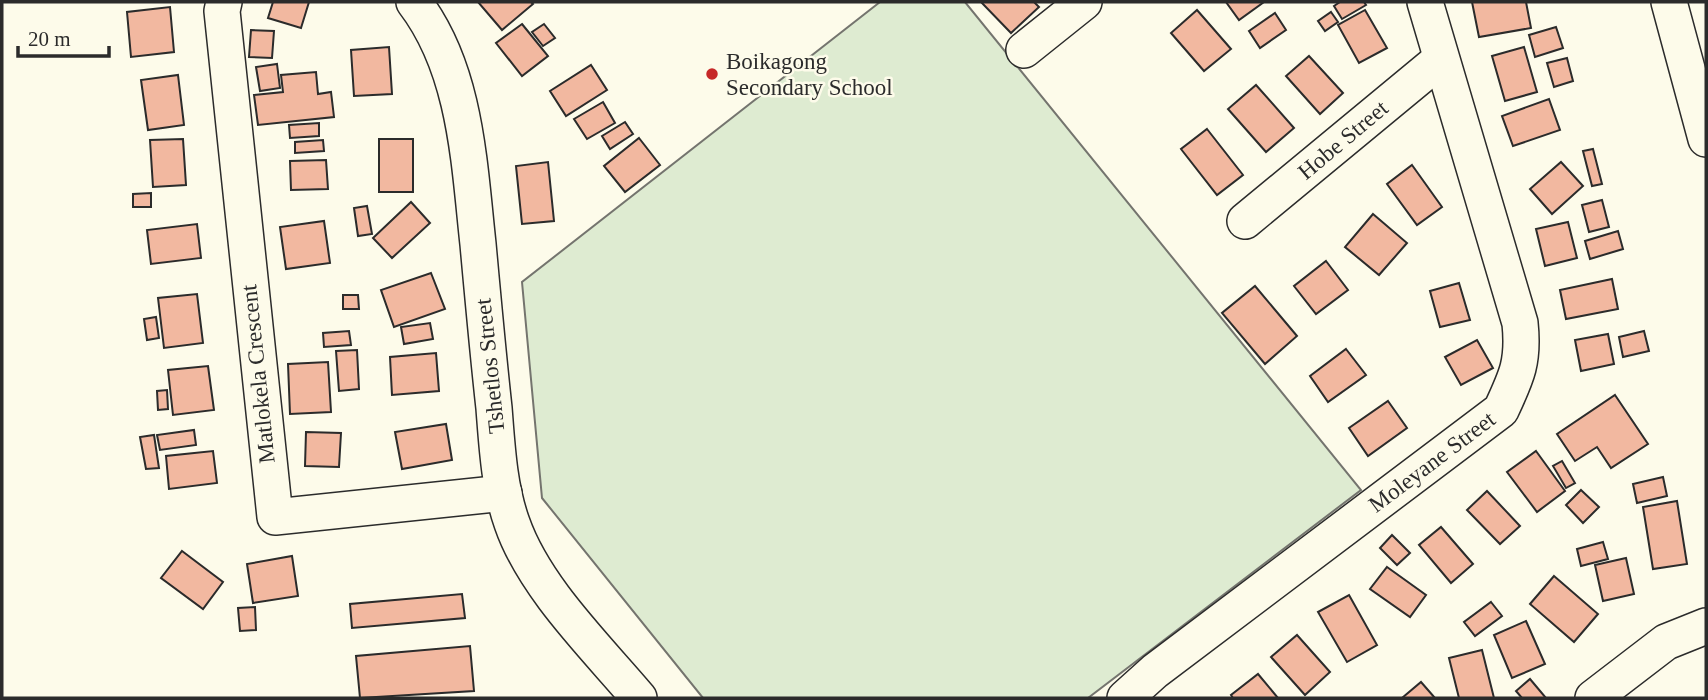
<svg xmlns="http://www.w3.org/2000/svg" width="1708" height="700" viewBox="0 0 1708 700" font-family="Georgia,serif">
  <style>
    .green { fill: #deebd1; stroke: #74746e; stroke-width: 2 }
    .building { fill: #f2b8a0; stroke: #2b2b2b; stroke-width: 2 }
    .lines { fill: none; stroke-linecap: round; stroke-linejoin: round }
    .minor-casing { stroke: #2b2b2b; stroke-width: 38 }
    .minor { stroke: #fdfbea; stroke-width: 35 }
    .poi-dot { fill: #c62828; stroke: #fdfbea; stroke-width: 2.5 }
    .labels { text-anchor: middle; dominant-baseline: central; stroke-width: 5; stroke-linejoin: round; paint-order: stroke }
    .poi-label { font-size: 23px; fill: #2b2b2b; stroke: #fdfbea; text-anchor: start }
    .street-label { font-size: 23px; fill: #2b2b2b; stroke: #fdfbea }
  </style>
  <rect width="100%" height="100%" fill="#fdfbea"/>
  <polygon class="green" points="880,2 965,2 1361,490 1088,698 703,698 542,498 522,282"/>
  <g class="building">
    <polygon points="273,2 309,2 301,28 268,18"/>
    <polygon points="478,2 531,2 533,4 502,30"/>
    <polygon points="981,2 1034,2 1039,7 1011,33"/>
    <polygon points="1226,2 1264,2 1239,20"/>
    <polygon points="1340,2 1364,2 1366,5 1342,19 1334,6"/>
    <polygon points="1472,2 1526,2 1531,28 1479,37"/>
    <polygon points="170,7 174,52 131,57 127,12"/>
    <polygon points="1197,10 1231,49 1204,71 1171,33"/>
    <polygon points="1365,10 1387,48 1359,63 1338,25"/>
    <polygon points="1331,12 1338,22 1325,31 1318,21"/>
    <polygon points="1275,13 1286,30 1260,48 1249,31"/>
    <polygon points="522,24 548,56 522,76 496,43"/>
    <polygon points="544,24 555,38 543,46 532,32"/>
    <polygon points="1556,27 1563,48 1535,57 1529,35"/>
    <polygon points="251,30 274,31 272,58 249,57"/>
    <polygon points="389,47 392,94 354,96 351,50"/>
    <polygon points="1524,47 1537,92 1505,101 1492,56"/>
    <polygon points="1309,56 1343,93 1320,114 1286,76"/>
    <polygon points="1567,58 1573,81 1554,87 1547,63"/>
    <polygon points="277,64 280,88 260,91 256,67"/>
    <polygon points="591,65 607,90 566,116 550,91"/>
    <polygon points="316,72 318,94 331,92 334,117 258,125 254,95 283,92 281,75"/>
    <polygon points="178,75 184,125 148,130 141,80"/>
    <polygon points="1256,85 1294,128 1266,152 1228,109"/>
    <polygon points="1549,99 1560,130 1513,146 1502,116"/>
    <polygon points="603,102 615,123 587,139 574,119"/>
    <polygon points="625,122 633,134 610,149 602,136"/>
    <polygon points="319,123 319,136 290,138 289,125"/>
    <polygon points="1207,129 1243,175 1217,195 1181,149"/>
    <polygon points="639,138 660,165 625,192 604,166"/>
    <polygon points="183,139 186,185 153,187 150,140"/>
    <rect x="379" y="139" width="34" height="53"/>
    <polygon points="323,140 324,151 295,153 295,142"/>
    <polygon points="1593,149 1602,184 1592,186 1583,151"/>
    <polygon points="326,160 328,189 291,190 290,161"/>
    <polygon points="548,162 554,221 522,224 516,166"/>
    <polygon points="1561,162 1583,186 1552,214 1530,189"/>
    <polygon points="1412,165 1442,207 1417,225 1387,184"/>
    <polygon points="151,193 151,207 133,207 133,194"/>
    <polygon points="1602,200 1609,227 1589,232 1582,205"/>
    <polygon points="411,202 430,223 392,258 373,238"/>
    <polygon points="367,206 372,234 358,236 354,208"/>
    <polygon points="1373,214 1407,243 1379,275 1345,247"/>
    <polygon points="324,221 330,263 286,269 280,227"/>
    <polygon points="1568,222 1577,258 1545,266 1536,229"/>
    <polygon points="197,224 201,258 151,264 147,230"/>
    <polygon points="1618,231 1623,249 1590,259 1585,241"/>
    <polygon points="1326,261 1348,290 1316,314 1294,286"/>
    <polygon points="431,273 445,309 394,327 381,290"/>
    <polygon points="1612,279 1618,309 1566,319 1560,290"/>
    <polygon points="1459,283 1470,320 1440,327 1430,291"/>
    <polygon points="1255,286 1297,336 1265,364 1222,313"/>
    <polygon points="197,294 203,343 164,348 158,298"/>
    <polygon points="343,295 358,295 359,309 343,309"/>
    <polygon points="156,317 159,338 147,340 144,319"/>
    <polygon points="430,323 433,339 404,344 401,327"/>
    <polygon points="349,331 351,345 324,347 323,333"/>
    <polygon points="1644,331 1649,351 1623,357 1619,337"/>
    <polygon points="1608,334 1614,364 1581,371 1575,340"/>
    <polygon points="1477,340 1493,368 1461,385 1445,357"/>
    <polygon points="1346,349 1366,375 1328,402 1310,376"/>
    <polygon points="357,350 359,389 339,391 336,351"/>
    <polygon points="436,353 439,391 392,395 390,357"/>
    <polygon points="328,362 331,412 290,414 288,364"/>
    <polygon points="208,366 214,410 173,415 168,370"/>
    <polygon points="167,390 168,409 158,410 157,391"/>
    <polygon points="1615,395 1648,444 1611,468 1597,447 1575,461 1557,434"/>
    <polygon points="1388,401 1407,428 1368,456 1349,428"/>
    <polygon points="446,424 452,460 402,469 395,432"/>
    <polygon points="194,430 196,445 160,450 157,435"/>
    <polygon points="306,432 341,433 339,467 305,466"/>
    <polygon points="154,435 159,468 146,469 140,437"/>
    <polygon points="213,451 217,483 169,489 166,456"/>
    <polygon points="1536,451 1565,491 1537,512 1507,472"/>
    <polygon points="1562,461 1575,483 1566,488 1553,466"/>
    <polygon points="1663,477 1667,496 1637,503 1633,484"/>
    <polygon points="1581,490 1599,507 1583,523 1566,505"/>
    <polygon points="1487,491 1520,526 1500,544 1467,510"/>
    <polygon points="1677,501 1687,564 1653,569 1643,507"/>
    <polygon points="1441,527 1473,564 1451,583 1419,545"/>
    <polygon points="1392,535 1410,553 1397,565 1380,548"/>
    <polygon points="1603,542 1608,559 1581,566 1577,549"/>
    <polygon points="182,551 223,582 203,609 161,578"/>
    <polygon points="292,556 298,596 253,603 247,564"/>
    <polygon points="1626,558 1634,594 1603,601 1595,565"/>
    <polygon points="1387,567 1426,595 1410,617 1370,589"/>
    <polygon points="1554,576 1598,614 1574,642 1530,604"/>
    <polygon points="462,594 465,618 352,628 350,604"/>
    <polygon points="1349,595 1377,645 1347,662 1318,612"/>
    <polygon points="1491,602 1502,616 1475,636 1464,622"/>
    <polygon points="255,607 256,630 240,631 238,608"/>
    <polygon points="1526,621 1545,664 1512,678 1494,635"/>
    <polygon points="1297,635 1330,672 1305,695 1271,657"/>
    <polygon points="470,646 474,691 360,698 356,656"/>
    <polygon points="1482,650 1494,698 1459,698 1449,658"/>
    <polygon points="1258,674 1278,698 1233,698 1231,695"/>
    <polygon points="1530,679 1546,698 1522,698 1516,691"/>
    <polygon points="1421,682 1435,698 1402,698"/>
  </g>
  <g class="lines">
    <defs>
      <g id="minor">
        <polyline points="224,2 222,11 275,517 504,493"/>
        <path d="M414,2C466,70 469,162 478,244C483,299 488,354 494,408C497,446 499,487 512,523C534,587 596,647 639,698"/>
        <polyline points="1669,2 1706,139"/>
        <polyline points="1024,50 1084,2"/>
        <polyline points="1245,221 1441,59"/>
        <path d="M1125,698L1155,671L1501,410C1517,376 1524,361 1520,323L1425,2"/>
        <polyline points="1593,698 1666,642 1706,626"/>
      </g>
    </defs>
    <use href="#minor" class="minor-casing"/>
    <use href="#minor" class="minor"/>
  </g>
  <circle class="poi-dot" cx="712" cy="74" r="7"/>
  <g class="labels">
    <g class="poi-label">
      <text x="726" y="61">Boikagong<tspan x="726" dy="26">Secondary School</tspan></text>
    </g>
    <g class="street-label">
      <text transform="translate(1343 140) rotate(-40)">Hobe Street</text>
      <text transform="translate(490 366) rotate(-96)">Tshetlos Street</text>
      <text transform="translate(258 374) rotate(-96)">Matlokela Crescent</text>
      <text transform="translate(1432 462) rotate(-37)">Moleyane Street</text>
    </g>
  </g>
  <rect width="1708" height="700" fill="none" stroke="#2b2b2b" stroke-width="7"/>
  <path d="M18 46v10h91v-10" fill="none" stroke="#2b2b2b" stroke-width="3.5"/>
  <text x="28" y="46" font-size="21" fill="#2b2b2b" stroke="#fdfbea" stroke-width="5" paint-order="stroke">20 m</text>
</svg>
